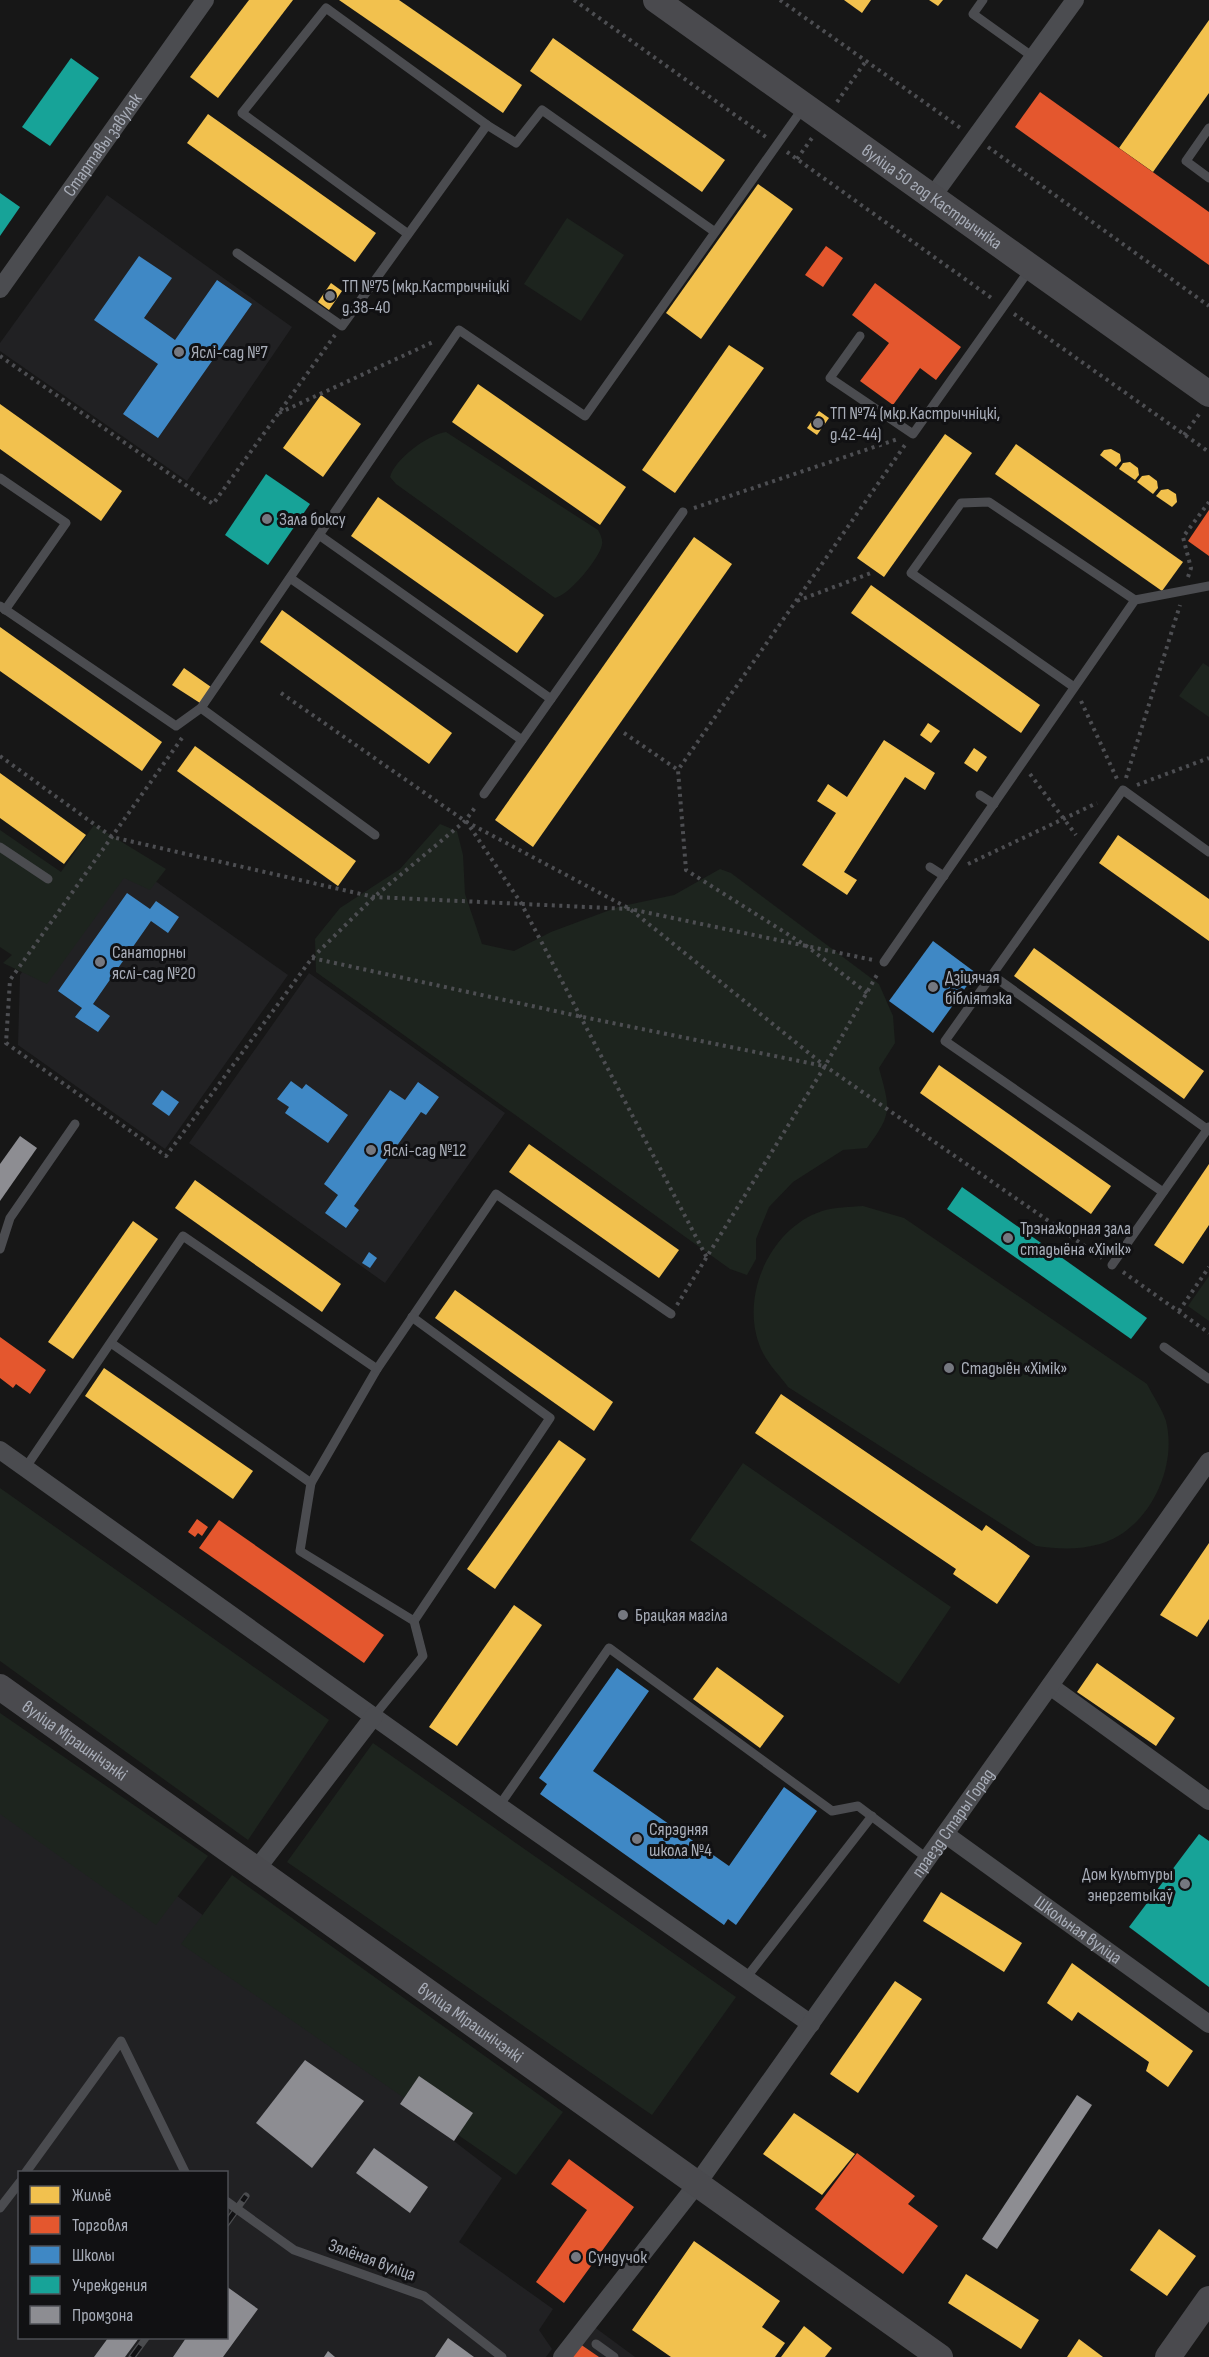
<svg xmlns="http://www.w3.org/2000/svg" width="1209" height="2357" viewBox="0 0 1209 2357" font-family="'Sofia Sans Condensed',sans-serif">
  <style>
    .built { fill: #212123; fill-rule: evenodd }
    .green { fill: #1d241e }
    .homes { fill: #f2c14e }
    .shops { fill: #e4572e }
    .schools { fill: #3f88c5 }
    .public { fill: #17a398 }
    .industry { fill: #8d8d92 }
    .lines { fill: none; stroke-linecap: round; stroke-linejoin: round }
    .path { stroke: #4d4e52; stroke-width: 4; stroke-dasharray: 3 4.5; stroke-linecap: butt }
    .lane { stroke: #4b4c50; stroke-width: 9 }
    .street { stroke: #4b4c50; stroke-width: 18 }
    .secondary { stroke: #4a4a4e; stroke-width: 26 }
    .rail-casing { stroke: #4b4c4f; stroke-width: 7 }
    .rail { stroke: #111113; stroke-width: 4.5; stroke-dasharray: 14; stroke-linecap: butt }
    .poi-dot { fill: #757880; stroke: #111113; stroke-width: 2 }
    .labels { text-anchor: middle; dominant-baseline: central; stroke-width: 6; stroke-linejoin: round; paint-order: stroke }
    .street-label { font-size: 18px; fill: #a8adb8; stroke: #111113 }
    .poi-label { font-size: 18px; fill: #a8adb8; stroke: #111113; text-anchor: start }
  </style>
  <rect width="100%" height="100%" fill="#171717"/>
  <g class="built">
    <polygon points="107,195 292,327 187,481 0,351 0,343"/>
    <polygon points="110,849 288,975 165,1149 18,1045 20,975"/>
    <polygon points="309,973 505,1113 385,1283 189,1143"/>
    <path d="M0,1764L419,2076L473,2113L454,2141L502,2178L459,2242L553,2309L539,2330L552,2349L546,2357H0ZM20,2172H226V2338H20Z"/>
    <polygon points="593,2326 635,2357 571,2357"/>
  </g>
  <g class="green">
    <polygon points="567,218 624,255 581,321 524,284"/>
    <path d="M446,432L598,530C601,536 604,541 601,548C596,562 569,595 555,598L396,484L390,477C395,459 427,435 446,432Z"/>
    <polygon points="1203,663 1209,667 1209,717 1179,696"/>
    <path d="M440,824L457,831L463,855L465,894L482,944L514,951L551,932L618,907L674,895L720,869L731,873L879,984L893,1016L895,1043L879,1068C890,1109 893,1113 867,1148L843,1150L793,1182L769,1207L756,1239V1259L747,1275L730,1269L316,972L315,939L340,908L400,869Z"/>
    <polygon points="94,825 166,869 150,890 124,878 47,984 3,963 12,955 0,947 0,830 61,872"/>
    <path d="M863,1206L904,1218L1147,1384C1153,1396 1162,1409 1166,1421C1178,1469 1148,1530 1100,1544C1078,1550 1059,1549 1036,1546L788,1387C780,1376 769,1365 763,1353C737,1302 768,1229 822,1211C834,1207 850,1207 863,1206Z"/>
    <polygon points="1209,1276 1209,1321 1188,1306"/>
    <polygon points="743,1463 951,1607 899,1684 690,1540"/>
    <polygon points="0,1488 329,1720 248,1840 0,1661"/>
    <polygon points="0,1713 208,1856 156,1925 0,1814"/>
    <polygon points="373,1743 736,1997 652,2115 287,1862"/>
    <polygon points="232,1875 563,2112 516,2175 181,1944"/>
  </g>
  <g class="homes">
    <polygon points="249,0 293,0 218,98 190,77"/>
    <polygon points="339,0 399,0 522,85 503,113"/>
    <polygon points="844,0 871,0 862,13"/>
    <polygon points="929,0 943,0 938,6"/>
    <polygon points="1209,20 1209,93 1153,172 1119,148"/>
    <polygon points="553,38 725,160 702,192 530,71"/>
    <polygon points="208,114 376,233 355,262 187,143"/>
    <polygon points="758,184 793,209 701,339 666,313"/>
    <polygon points="331,283 342,291 329,310 318,302"/>
    <polygon points="729,345 764,368 675,493 642,470"/>
    <polygon points="478,384 626,487 600,525 452,422"/>
    <polygon points="321,395 361,424 323,477 283,448"/>
    <polygon points="0,404 122,491 101,521 0,449"/>
    <polygon points="819,411 829,418 817,435 807,428"/>
    <polygon points="945,434 972,453 884,577 857,558"/>
    <polygon points="1016,444 1183,562 1162,591 995,474"/>
    <polygon points="1111,449 1120,454 1121,461 1116,467 1100,455 1104,450"/>
    <polygon points="1130,462 1138,468 1139,475 1135,480 1119,469 1123,463"/>
    <polygon points="1149,475 1157,481 1158,488 1153,494 1137,482 1142,476"/>
    <polygon points="1168,489 1176,494 1177,502 1172,507 1156,496 1161,490"/>
    <polygon points="378,497 544,615 517,653 351,536"/>
    <polygon points="694,537 732,564 533,847 495,820"/>
    <polygon points="871,585 1040,705 1021,733 851,613"/>
    <polygon points="282,610 452,733 429,764 260,642"/>
    <polygon points="0,627 162,742 142,771 0,671"/>
    <polygon points="184,668 211,687 200,703 172,685"/>
    <polygon points="928,723 940,731 931,743 920,735"/>
    <polygon points="884,740 935,773 925,790 905,777 844,872 857,880 847,895 802,865 836,813 817,801 828,784 847,797"/>
    <polygon points="195,746 356,861 338,886 177,771"/>
    <polygon points="974,748 987,757 977,772 964,763"/>
    <polygon points="0,773 86,835 64,864 0,818"/>
    <polygon points="1118,835 1209,899 1209,941 1099,863"/>
    <polygon points="1034,948 1204,1071 1184,1099 1014,976"/>
    <polygon points="939,1065 1111,1186 1091,1214 920,1093"/>
    <polygon points="529,1144 679,1250 659,1278 509,1172"/>
    <polygon points="1209,1164 1209,1225 1183,1264 1154,1245"/>
    <polygon points="195,1180 341,1284 322,1312 175,1208"/>
    <polygon points="133,1221 158,1239 73,1359 48,1342"/>
    <polygon points="455,1290 613,1402 594,1431 435,1318"/>
    <polygon points="104,1368 253,1471 233,1499 85,1396"/>
    <polygon points="781,1394 982,1531 986,1525 1030,1556 997,1604 953,1574 956,1569 755,1433"/>
    <polygon points="559,1440 586,1459 495,1589 467,1569"/>
    <polygon points="1209,1543 1209,1619 1197,1637 1160,1615"/>
    <polygon points="514,1605 542,1625 457,1746 429,1727"/>
    <polygon points="1097,1663 1175,1718 1156,1746 1077,1692"/>
    <polygon points="717,1667 784,1716 760,1748 693,1699"/>
    <polygon points="941,1892 1022,1943 1004,1972 923,1921"/>
    <polygon points="1072,1963 1193,2051 1168,2087 1146,2071 1149,2062 1078,2012 1072,2021 1047,2003"/>
    <polygon points="895,1981 922,1999 858,2093 830,2074"/>
    <polygon points="794,2113 855,2154 822,2195 763,2154"/>
    <polygon points="1159,2229 1196,2256 1167,2296 1130,2270"/>
    <polygon points="694,2241 780,2301 762,2327 785,2343 775,2357 671,2357 632,2330"/>
    <polygon points="966,2274 1039,2320 1021,2349 948,2303"/>
    <polygon points="804,2326 832,2348 825,2357 781,2357"/>
    <polygon points="1079,2339 1103,2357 1067,2357"/>
  </g>
  <g class="shops">
    <polygon points="1040,92 1209,212 1209,265 1015,127"/>
    <polygon points="826,246 843,258 823,287 805,275"/>
    <polygon points="875,283 961,347 936,380 920,368 893,405 860,381 889,343 852,315"/>
    <polygon points="1209,510 1209,556 1188,541"/>
    <polygon points="0,1337 46,1370 30,1394 16,1384 13,1388 0,1378"/>
    <polygon points="197,1519 208,1527 202,1536 198,1533 195,1537 188,1532"/>
    <polygon points="219,1520 384,1635 364,1663 199,1548"/>
    <polygon points="857,2153 915,2196 908,2204 938,2226 903,2274 815,2209"/>
    <polygon points="569,2159 634,2207 564,2303 536,2282 587,2210 551,2184"/>
    <polygon points="580,2344 599,2357 571,2357"/>
  </g>
  <g class="schools">
    <polygon points="139,256 172,278 144,318 175,340 217,280 252,304 158,438 123,414 158,364 94,320"/>
    <polygon points="127,893 150,909 156,901 179,917 168,933 151,921 93,1004 110,1016 98,1032 75,1017 82,1008 58,991"/>
    <polygon points="933,941 976,973 933,1033 889,1001"/>
    <polygon points="291,1081 302,1089 306,1084 348,1115 328,1143 285,1113 289,1107 277,1099"/>
    <polygon points="418,1082 439,1097 426,1115 421,1112 354,1206 359,1210 346,1228 325,1213 338,1195 324,1184 390,1090 405,1100"/>
    <polygon points="162,1090 179,1102 169,1116 152,1104"/>
    <polygon points="369,1252 377,1258 370,1268 362,1263"/>
    <polygon points="617,1668 649,1691 593,1771 729,1866 784,1787 817,1811 736,1925 728,1919 724,1925 540,1794 547,1784 539,1778"/>
  </g>
  <g class="public">
    <polygon points="71,58 99,78 50,146 22,127"/>
    <polygon points="0,193 20,207 0,236"/>
    <polygon points="266,474 310,504 268,565 225,535"/>
    <polygon points="962,1187 1147,1318 1131,1339 947,1209"/>
    <polygon points="1199,1834 1209,1841 1209,1987 1129,1927"/>
  </g>
  <g class="industry">
    <polygon points="20,1136 37,1148 0,1201 0,1164"/>
    <polygon points="305,2060 364,2101 312,2168 256,2123"/>
    <polygon points="419,2076 473,2113 454,2141 400,2104"/>
    <polygon points="1077,2095 1092,2105 997,2249 982,2239"/>
    <polygon points="374,2148 428,2187 410,2213 356,2173"/>
    <polygon points="226,2286 258,2309 223,2357 173,2357 186,2338 226,2338"/>
    <polygon points="108,2338 139,2338 125,2357 94,2357"/>
    <polygon points="448,2338 474,2357 435,2357"/>
    <polygon points="328,2351 335,2357 324,2357"/>
  </g>
  <g class="lines">
    <g class="path">
      <polyline points="574,0 766,137"/>
      <polyline points="780,0 962,129"/>
      <polyline points="837,102 866,61"/>
      <polyline points="988,147 1209,306"/>
      <polyline points="787,152 993,299"/>
      <polyline points="797,159 812,138"/>
      <polyline points="1014,314 1209,452"/>
      <polyline points="0,356 213,504 335,335"/>
      <polyline points="279,413 433,342"/>
      <polyline points="1184,435 1200,413"/>
      <polyline points="694,508 898,439"/>
      <polyline points="1188,577 1191,568 1183,537 1209,502"/>
      <polyline points="797,601 871,573"/>
      <polyline points="281,693 465,821 630,909 825,1066 1102,1258"/>
      <polyline points="1081,701 1117,779"/>
      <polyline points="624,733 678,770"/>
      <polyline points="182,738 10,980 6,1043 166,1156 312,958 374,897 465,821 477,805"/>
      <polyline points="0,756 112,837 374,897 630,909 873,960"/>
      <polyline points="1030,774 1076,835"/>
      <polyline points="1126,778 1180,605"/>
      <polyline points="1137,785 1209,758"/>
      <polyline points="466,821 521,903 707,1258"/>
      <polyline points="968,864 1097,803"/>
      <polyline points="312,958 578,1016 824,1066"/>
      <polyline points="867,993 808,947 686,870 678,770 905,445"/>
      <polyline points="1123,1272 1209,1333"/>
      <polyline points="677,1305 825,1066 878,973"/>
      <polyline points="1179,1311 1209,1267"/>
    </g>
    <g class="lane">
      <polyline points="983,0 973,14 1033,57"/>
      <polyline points="1209,128 1186,161 1209,178"/>
      <polyline points="408,234 242,113 326,8 487,125"/>
      <polyline points="237,253 342,326 487,125 516,143 542,110 715,232"/>
      <polyline points="860,336 830,378 913,434 1030,269"/>
      <polyline points="0,478 66,523 5,610"/>
      <polyline points="319,535 551,699"/>
      <polyline points="290,578 522,740"/>
      <polyline points="0,606 176,726 201,708 375,835"/>
      <polyline points="1074,687 911,573 961,503 989,502 1135,600"/>
      <polyline points="201,708 459,330 585,416 803,108"/>
      <polyline points="484,794 683,512"/>
      <polyline points="980,795 994,804"/>
      <polyline points="0,847 48,879"/>
      <polyline points="930,867 944,876"/>
      <polyline points="884,962 1135,600 1209,586"/>
      <polyline points="992,975 945,1041 1163,1192"/>
      <polyline points="1207,1129 992,975 1123,790 1209,852"/>
      <polyline points="0,1249 10,1218 75,1124"/>
      <polyline points="1112,1265 1209,1127"/>
      <polyline points="111,1343 311,1483 377,1369"/>
      <polyline points="1164,1347 1209,1379"/>
      <polyline points="26,1467 183,1236 377,1369 496,1194 671,1314"/>
      <polyline points="311,1483 300,1551 414,1621 550,1418 412,1317"/>
      <polyline points="374,1716 423,1656 414,1621"/>
      <polyline points="499,1806 609,1648 832,1811 858,1806 928,1859"/>
      <polyline points="746,1978 872,1816"/>
      <polyline points="26,2172 121,2041 185,2172"/>
      <polyline points="226,2201 294,2250 424,2296 502,2357"/>
      <polyline points="0,2208 20,2182"/>
      <polyline points="596,2344 614,2357"/>
    </g>
    <g class="street">
      <polyline points="932,197 1075,0"/>
      <path id="s1" d="M0,289L205,0"/>
      <polyline points="0,1450 499,1806 811,2024"/>
      <polyline points="1050,1686 1209,1801"/>
      <path id="s2" d="M945,1834L1209,2024"/>
      <polyline points="256,1870 374,1716"/>
      <path id="s3" d="M562,2357L697,2184L1209,1461"/>
    </g>
    <g class="secondary">
      <path id="s4" d="M656,0L1209,394"/>
      <path id="s5" d="M0,1687L940,2357"/>
      <polyline points="1168,2357 1209,2299"/>
    </g>
    <defs>
      <g id="rail">
        <polyline points="226,2224 246,2196"/>
        <polyline points="132,2357 146,2338"/>
      </g>
    </defs>
    <use href="#rail" class="rail-casing"/>
    <use href="#rail" class="rail"/>
  </g>
  <g class="poi-dot">
    <circle cx="330" cy="296" r="6"/>
    <circle cx="179" cy="352" r="6"/>
    <circle cx="818" cy="423" r="6"/>
    <circle cx="267" cy="519" r="6"/>
    <circle cx="100" cy="962" r="6"/>
    <circle cx="933" cy="987" r="6"/>
    <circle cx="371" cy="1150" r="6"/>
    <circle cx="1008" cy="1238" r="6"/>
    <circle cx="949" cy="1368" r="6"/>
    <circle cx="623" cy="1615" r="6"/>
    <circle cx="637" cy="1839" r="6"/>
    <circle cx="1185" cy="1884" r="6"/>
    <circle cx="576" cy="2257" r="6"/>
  </g>
  <g class="labels">
    <g class="street-label">
      <text stroke="none"><textPath href="#s1" startOffset="177">Стартавы завулак</textPath></text>
      <text stroke="none"><textPath href="#s4" startOffset="339">вуліца 50 год Кастрычніка</textPath></text>
      <text stroke="none"><textPath href="#s5" startOffset="92">вуліца Мірашнічэнкі</textPath></text>
      <text stroke="none"><textPath href="#s3" startOffset="662">праезд Стары Горад</textPath></text>
      <text stroke="none"><textPath href="#s2" startOffset="164">Школьная вуліца</textPath></text>
      <text stroke="none"><textPath href="#s5" startOffset="578">вуліца Мірашнічэнкі</textPath></text>
      <text transform="translate(372 2260) rotate(20)">Зялёная вуліца</text>
    </g>
    <g class="poi-label">
      <text x="342" y="286">ТП №75 (мкр.Кастрычніцкі<tspan x="342" dy="21">д.38-40</tspan></text>
      <text x="191" y="352">Яслі-сад №7</text>
      <text x="830" y="413">ТП №74 (мкр.Кастрычніцкі,<tspan x="830" dy="21">д.42-44)</tspan></text>
      <text x="279" y="519">Зала боксу</text>
      <text x="112" y="952">Санаторны<tspan x="112" dy="21">яслі-сад №20</tspan></text>
      <text x="945" y="977">Дзіцячая<tspan x="945" dy="21">бібліятэка</tspan></text>
      <text x="383" y="1150">Яслі-сад №12</text>
      <text x="1020" y="1228">Трэнажорная зала<tspan x="1020" dy="21">стадыёна «Хімік»</tspan></text>
      <text x="961" y="1368">Стадыён «Хімік»</text>
      <text x="635" y="1615">Брацкая магіла</text>
      <text x="649" y="1829">Сярэдняя<tspan x="649" dy="21">школа №4</tspan></text>
      <text x="1173" y="1874" text-anchor="end">Дом культуры<tspan x="1173" dy="21">энергетыкаў</tspan></text>
      <text x="588" y="2257">Сундучок</text>
    </g>
  </g>
  <rect x="18" y="2171" width="210" height="168" fill="#111113" stroke="#4d4f55" stroke-width="1.5"/>
  <rect x="30" y="2186" width="30" height="18" fill="#f2c14e" stroke="#4d4f55" stroke-width="1.5"/>
  <text x="72" y="2201" font-size="18" fill="#a8adb8">Жильё</text>
  <rect x="30" y="2216" width="30" height="18" fill="#e4572e" stroke="#4d4f55" stroke-width="1.5"/>
  <text x="72" y="2231" font-size="18" fill="#a8adb8">Торговля</text>
  <rect x="30" y="2246" width="30" height="18" fill="#3f88c5" stroke="#4d4f55" stroke-width="1.5"/>
  <text x="72" y="2261" font-size="18" fill="#a8adb8">Школы</text>
  <rect x="30" y="2276" width="30" height="18" fill="#17a398" stroke="#4d4f55" stroke-width="1.5"/>
  <text x="72" y="2291" font-size="18" fill="#a8adb8">Учреждения</text>
  <rect x="30" y="2306" width="30" height="18" fill="#8d8d92" stroke="#4d4f55" stroke-width="1.5"/>
  <text x="72" y="2321" font-size="18" fill="#a8adb8">Промзона</text>
</svg>
